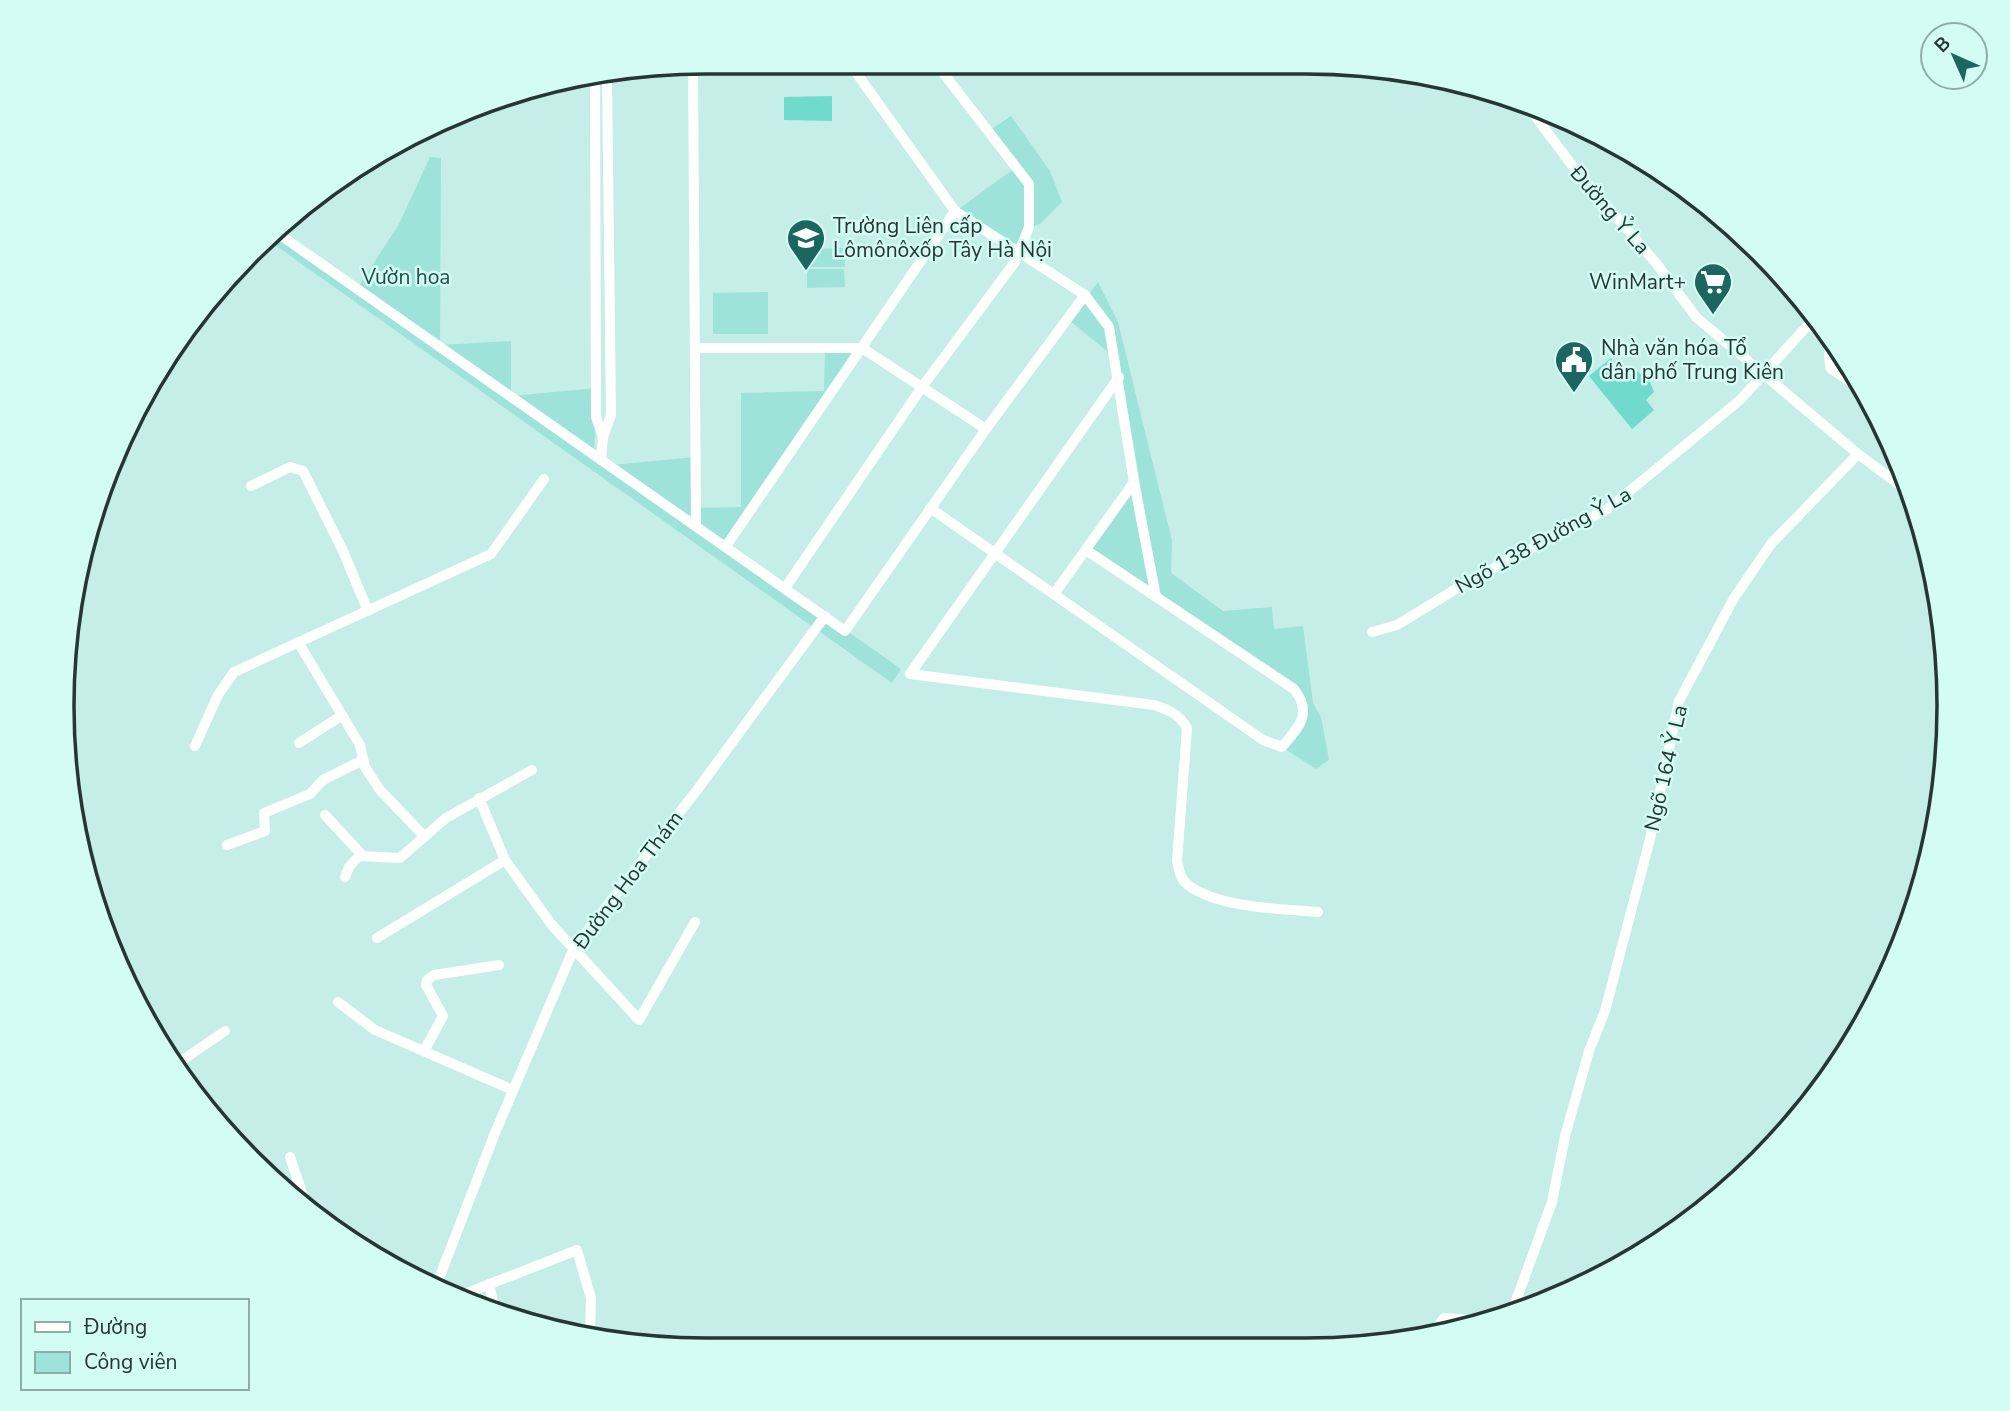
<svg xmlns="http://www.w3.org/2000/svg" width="2010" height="1411" viewBox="0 0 2010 1411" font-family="'Nunito Sans',sans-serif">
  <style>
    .green { fill: #9de3d9 }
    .water { fill: #70dacd }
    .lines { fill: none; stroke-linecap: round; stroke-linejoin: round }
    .minor { stroke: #fff; stroke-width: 10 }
    .labels { text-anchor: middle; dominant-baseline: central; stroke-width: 5; stroke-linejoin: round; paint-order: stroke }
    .street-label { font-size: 21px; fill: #263634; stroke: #d3fcf5 }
    .poi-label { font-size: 21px; fill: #263634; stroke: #d3fcf5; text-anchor: start }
    .park-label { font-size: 21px; fill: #21504b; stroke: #d3fcf5 }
    .rim { fill: none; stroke: #263634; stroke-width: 3.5 }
  </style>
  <rect width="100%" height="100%" fill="#c5eee8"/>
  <g class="green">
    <polygon points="1011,116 1050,171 1062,202 1040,224 1030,227 1029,184 989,131"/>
    <polygon points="430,157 441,158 440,345 901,669 892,683 268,240 276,233 357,289 399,224"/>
    <path d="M1015,168C1034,193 1030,222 1020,251L956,211Z"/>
    <polygon points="844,248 845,267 807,267 806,249"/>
    <polygon points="807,269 844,269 845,287 807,288"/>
    <polygon points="1098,282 1118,322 1172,541 1171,573 1223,611 1272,607 1274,629 1303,626 1313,703 1321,717 1329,760 1316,769 1282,747 1305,725 1306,699 1295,686 1159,595 1122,377 1110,328 1114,357 1069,320"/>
    <polygon points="768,292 768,334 713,334 713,293"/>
    <polygon points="511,341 511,395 440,345"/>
    <polygon points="825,348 860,348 725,545 697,526 697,508 741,507 741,393 824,391"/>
    <polygon points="597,388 594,453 512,396"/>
    <polygon points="695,457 695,524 611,465"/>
    <polygon points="1133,482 1155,596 1087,550"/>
  </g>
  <g class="water">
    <polygon points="832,96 832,121 784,120 784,97"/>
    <polygon points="1611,358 1627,376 1636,370 1650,382 1654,392 1646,400 1654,410 1632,429 1589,376"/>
  </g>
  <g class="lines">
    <g class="minor">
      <polyline points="693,63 696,526"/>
      <polyline points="850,64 903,61"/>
      <polyline points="595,76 596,417 603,437"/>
      <polyline points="1532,112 1571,164 1656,263 1696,317 1858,454 1913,495"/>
      <polyline points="276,232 845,631 986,429 1085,295 955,211 850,64 781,61"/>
      <polyline points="1828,336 1830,368 1866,392"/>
      <polyline points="695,348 862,348 986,429"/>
      <path d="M1119,377L910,674L1154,705C1169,710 1179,714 1187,728L1177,861C1179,870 1180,879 1188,885C1218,908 1282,909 1318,912"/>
      <polyline points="601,460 603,437 611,415 607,74"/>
      <polyline points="1134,482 1156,597"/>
      <polyline points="251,486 290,467 303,471 343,551 368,611"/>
      <path d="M930,508L1263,740L1282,747C1299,727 1313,713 1294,689L1086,550"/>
      <polyline points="726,546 955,211"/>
      <polyline points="785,588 922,387 1015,262 1029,227 1029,184 934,61"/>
      <polyline points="1054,594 1134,482 1109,327 1085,295"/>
      <polyline points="1372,632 1397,625 1469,581 1609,508 1740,400 1807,326 1824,329"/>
      <polyline points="298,642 360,745 365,767 380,790 424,836"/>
      <polyline points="299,743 341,716"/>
      <polyline points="195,746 218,695 234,672 491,554 544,479"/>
      <polyline points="479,798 505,860 551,924 639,1020 695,922"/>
      <polyline points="325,815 362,855"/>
      <polyline points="227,845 265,831 264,813 310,794 323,780 363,760"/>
      <polyline points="345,877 349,867 359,856 400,858 446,818 532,770"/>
      <polyline points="377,938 505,860"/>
      <polyline points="338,1002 375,1030 513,1090"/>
      <polyline points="424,1051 443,1016 426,985 427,980 434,975 499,965"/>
      <polyline points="177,1064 225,1031"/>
      <polyline points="290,1157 303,1196 302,1206"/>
      <polyline points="489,1284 495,1311"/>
      <polyline points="435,1289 495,1133 574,948 697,790 825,616"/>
      <polyline points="457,1297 577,1250 591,1298 590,1336"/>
      <polyline points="1514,1306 1552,1202 1565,1136 1589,1051 1605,1011 1650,839 1679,701 1734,598 1771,544 1858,454"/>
      <polyline points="1434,1331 1444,1318 1470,1320"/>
    </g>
  </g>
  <defs>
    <symbol id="school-pin" viewBox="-11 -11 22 30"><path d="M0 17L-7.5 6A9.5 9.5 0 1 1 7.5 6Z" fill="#1b665f" stroke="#d3fcf5"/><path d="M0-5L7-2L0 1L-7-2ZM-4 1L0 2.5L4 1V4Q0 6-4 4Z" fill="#fff"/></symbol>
    <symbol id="supermarket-pin" viewBox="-11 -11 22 30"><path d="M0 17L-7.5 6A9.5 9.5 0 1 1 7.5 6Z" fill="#1b665f" stroke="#d3fcf5"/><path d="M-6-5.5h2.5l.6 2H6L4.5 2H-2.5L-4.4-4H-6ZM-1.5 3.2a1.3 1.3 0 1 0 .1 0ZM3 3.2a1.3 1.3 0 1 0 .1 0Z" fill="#fff"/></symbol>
    <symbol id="civic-pin" viewBox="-11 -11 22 30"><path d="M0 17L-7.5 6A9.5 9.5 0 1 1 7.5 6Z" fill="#1b665f" stroke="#d3fcf5"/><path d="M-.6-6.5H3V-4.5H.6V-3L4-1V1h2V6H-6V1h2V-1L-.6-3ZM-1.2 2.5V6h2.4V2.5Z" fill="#fff"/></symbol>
  </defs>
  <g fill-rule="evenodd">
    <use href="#school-pin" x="784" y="216" width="44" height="60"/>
    <use href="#supermarket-pin" x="1691" y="260" width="44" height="60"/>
    <use href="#civic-pin" x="1552" y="338" width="44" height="60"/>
  </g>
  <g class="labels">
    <g class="street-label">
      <text transform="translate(1610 210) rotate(49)">Đường Ỷ La</text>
      <text transform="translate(1543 540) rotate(-29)">Ngõ 138 Đường Ỷ La</text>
      <text transform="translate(1666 768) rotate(-77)">Ngõ 164 Ỷ La</text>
      <text transform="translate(628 880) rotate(-53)">Đường Hoa Thám</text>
    </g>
    <g class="poi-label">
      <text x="833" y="226">Trường Liên cấp<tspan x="833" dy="24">Lômônôxốp Tây Hà Nội</tspan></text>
      <text x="1686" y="282" text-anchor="end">WinMart+</text>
      <text x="1601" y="348">Nhà văn hóa Tổ<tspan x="1601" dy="24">dân phố Trung Kiên</tspan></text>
    </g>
    <g class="park-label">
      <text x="406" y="277">Vườn hoa</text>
    </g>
  </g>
  <path d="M0 0H2010V1411H0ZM706 74H1305A632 632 0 0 1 1937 706V706A632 632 0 0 1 1305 1338H706A632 632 0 0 1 74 706V706A632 632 0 0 1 706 74Z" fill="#d3fcf5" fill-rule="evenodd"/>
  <path class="rim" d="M706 74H1305A632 632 0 0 1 1937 706V706A632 632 0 0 1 1305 1338H706A632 632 0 0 1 74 706V706A632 632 0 0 1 706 74Z"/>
  <rect x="21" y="1299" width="228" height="91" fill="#d3fcf5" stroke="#8eada8" stroke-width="2"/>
  <rect x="35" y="1322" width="35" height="10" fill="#ffffff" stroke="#8eada8" stroke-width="2"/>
  <text x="84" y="1334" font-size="21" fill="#263634">Đường</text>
  <rect x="35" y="1352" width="35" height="21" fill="#9de3d9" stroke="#8eada8" stroke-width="2"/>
  <text x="84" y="1369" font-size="21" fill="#263634">Công viên</text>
  <g transform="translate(1954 56) rotate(315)"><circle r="33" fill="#d3fcf5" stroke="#8eada8" stroke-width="2"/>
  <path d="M0-5L12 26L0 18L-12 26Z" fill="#1b665f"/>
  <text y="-10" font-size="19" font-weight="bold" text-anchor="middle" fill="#263634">B</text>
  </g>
</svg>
